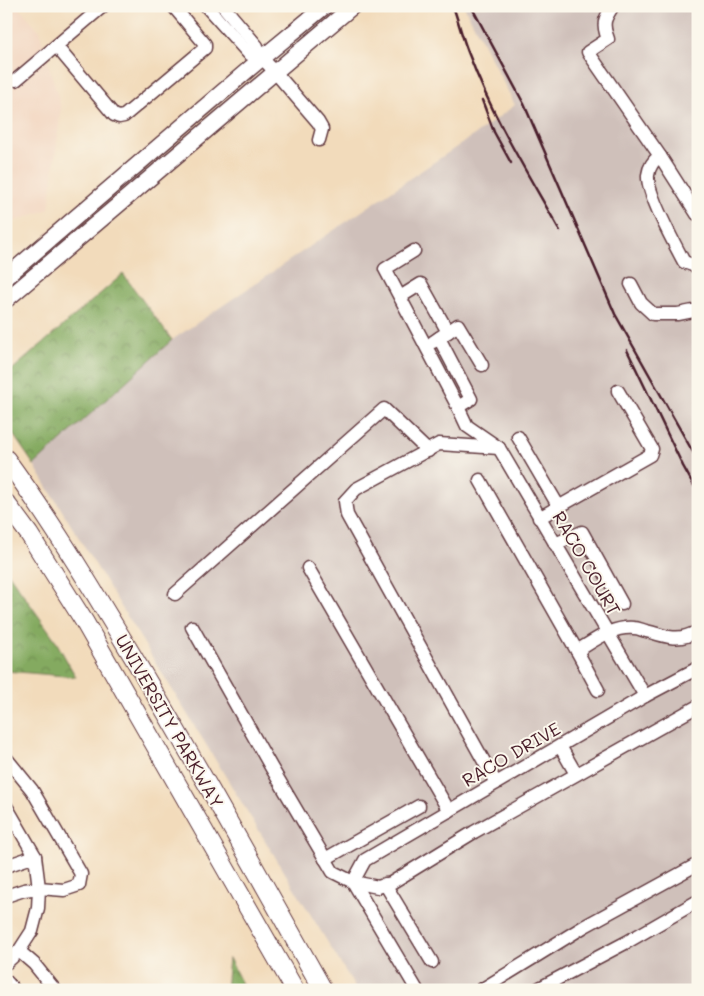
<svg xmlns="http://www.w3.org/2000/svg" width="704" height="996" viewBox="0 0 704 996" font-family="Mali,sans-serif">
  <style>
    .built { fill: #f2d4be }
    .industrial { fill: #cfc0ba }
    .forest { fill: url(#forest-crowns); stroke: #676446 }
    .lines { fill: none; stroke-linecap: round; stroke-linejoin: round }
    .minor-casing { stroke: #633b41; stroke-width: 15 }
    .major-casing { stroke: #633b41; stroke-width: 18 }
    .highway-casing { stroke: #633b41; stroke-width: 20 }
    .minor { stroke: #fff; stroke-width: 12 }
    .major { stroke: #fff; stroke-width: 15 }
    .highway { stroke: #fff; stroke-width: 18 }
    .rail { stroke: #4a1f2b; stroke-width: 2.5 }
    .labels { text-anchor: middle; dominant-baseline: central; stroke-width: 4; stroke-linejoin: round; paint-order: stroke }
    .street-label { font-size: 18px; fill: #4a1f2b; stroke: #fbf7ec }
  </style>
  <defs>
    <pattern id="forest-crowns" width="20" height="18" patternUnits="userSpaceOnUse" patternTransform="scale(1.25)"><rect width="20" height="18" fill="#84aa60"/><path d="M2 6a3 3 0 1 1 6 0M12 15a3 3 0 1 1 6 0" fill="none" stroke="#6e8a4f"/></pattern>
  </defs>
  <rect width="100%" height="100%" fill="#fbf7ec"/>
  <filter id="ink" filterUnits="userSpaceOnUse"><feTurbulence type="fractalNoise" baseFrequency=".02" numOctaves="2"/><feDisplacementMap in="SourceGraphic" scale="10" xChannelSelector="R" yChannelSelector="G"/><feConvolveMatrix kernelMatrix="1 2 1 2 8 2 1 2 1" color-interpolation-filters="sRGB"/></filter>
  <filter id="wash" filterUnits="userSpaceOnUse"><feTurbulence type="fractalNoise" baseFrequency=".0096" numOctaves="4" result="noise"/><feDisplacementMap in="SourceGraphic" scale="20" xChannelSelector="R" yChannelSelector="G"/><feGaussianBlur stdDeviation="1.12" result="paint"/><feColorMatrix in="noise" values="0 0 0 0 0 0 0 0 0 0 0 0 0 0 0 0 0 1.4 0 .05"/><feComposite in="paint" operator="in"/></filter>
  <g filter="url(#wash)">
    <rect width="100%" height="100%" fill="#f2dbbb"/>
    <polygon class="built" points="6,6 18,6 39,30 61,108 49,209 6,224"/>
    <polygon class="industrial" points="464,6 698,6 698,990 357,990 34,465 172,340 483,129 515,105"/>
    <g class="forest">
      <polygon points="123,274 172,340 34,465 6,424 6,375"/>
      <polygon points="6,570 54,638 76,677 6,671"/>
      <polygon points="229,958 245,990 226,990"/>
    </g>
  </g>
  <g filter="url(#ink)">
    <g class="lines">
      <defs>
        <g id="minor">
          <polyline points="206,6 249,54 259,55"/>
          <polyline points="223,6 257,46 259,55 262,58 275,72 318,122 322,129 319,140"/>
          <path d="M613,6C604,19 602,24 608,39L588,52L660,156"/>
          <polyline points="56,46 114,115 119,117 124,116 205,48 205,44 173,6"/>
          <polyline points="16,80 103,6"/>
          <path d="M698,213L697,214L660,156C654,160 649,167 648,175C646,192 675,245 684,262L698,267"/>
          <polyline points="414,251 385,269 458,407"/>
          <polyline points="631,284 641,303 653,314 678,314 698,310"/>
          <polyline points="400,297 421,284 448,332"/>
          <polyline points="439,338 471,399 458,407 467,426 499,448 645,696"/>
          <polyline points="433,342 458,325 482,365"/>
          <polyline points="518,437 559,507"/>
          <path d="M480,480L577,651C595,640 613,626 634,628C638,628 642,630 646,631C668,636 676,643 698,631"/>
          <polyline points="539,518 650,455 652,449 618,391"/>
          <polyline points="555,544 582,532 622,604"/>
          <polyline points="308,568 449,811"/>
          <polyline points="175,594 384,409 428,451"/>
          <polyline points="192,627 271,767 333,872 353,882 378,887 391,883 474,832 698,706"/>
          <polyline points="577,651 598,690"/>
          <polyline points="560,746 576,774"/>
          <polyline points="6,758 32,790 81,874 79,885 64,890 39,888 35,856 6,806"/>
          <polyline points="496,783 347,515 345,501 356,489 439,444 499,448"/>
          <polyline points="325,859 419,806"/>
          <polyline points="6,866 35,856"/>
          <polyline points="353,882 365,860 645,696 698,668"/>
          <polyline points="353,882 417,990"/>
          <polyline points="385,884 432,962"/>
          <polyline points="6,896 24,890 39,888 38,908 32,931 19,951"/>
          <polyline points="6,963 19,951 34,964 55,990"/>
          <polyline points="6,981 14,990"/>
          <polyline points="481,990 585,926 698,864"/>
          <polyline points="536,990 627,942 698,901"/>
        </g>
        <g id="major">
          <polyline points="6,277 262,58 325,6"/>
          <polyline points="6,300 353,6"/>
        </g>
        <g id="highway">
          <path d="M6,459C57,529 101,603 145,677C206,780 264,885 323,990"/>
          <polyline points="6,503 29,534 84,621 295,990"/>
        </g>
      </defs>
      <use href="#minor" class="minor-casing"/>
      <use href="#major" class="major-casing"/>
      <use href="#highway" class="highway-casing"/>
      <use href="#minor" class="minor"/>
      <use href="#major" class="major"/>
      <use href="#highway" class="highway"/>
      <g class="rail">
        <path d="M453,6C459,23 463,41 470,57C493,118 528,174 560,231"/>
        <polyline points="471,6 524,104 615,314 698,461"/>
        <polyline points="482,100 494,132 511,163"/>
        <polyline points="627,350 683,466 698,493"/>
      </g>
    </g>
  </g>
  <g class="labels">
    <g class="street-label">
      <text transform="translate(587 563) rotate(60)">RACO COURT</text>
      <text transform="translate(170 721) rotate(60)">UNIVERSITY PARKWAY</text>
      <text transform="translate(511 754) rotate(-30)">RACO DRIVE</text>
    </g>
  </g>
  <rect width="704" height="996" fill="none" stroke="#fbf7ec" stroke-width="25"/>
</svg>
